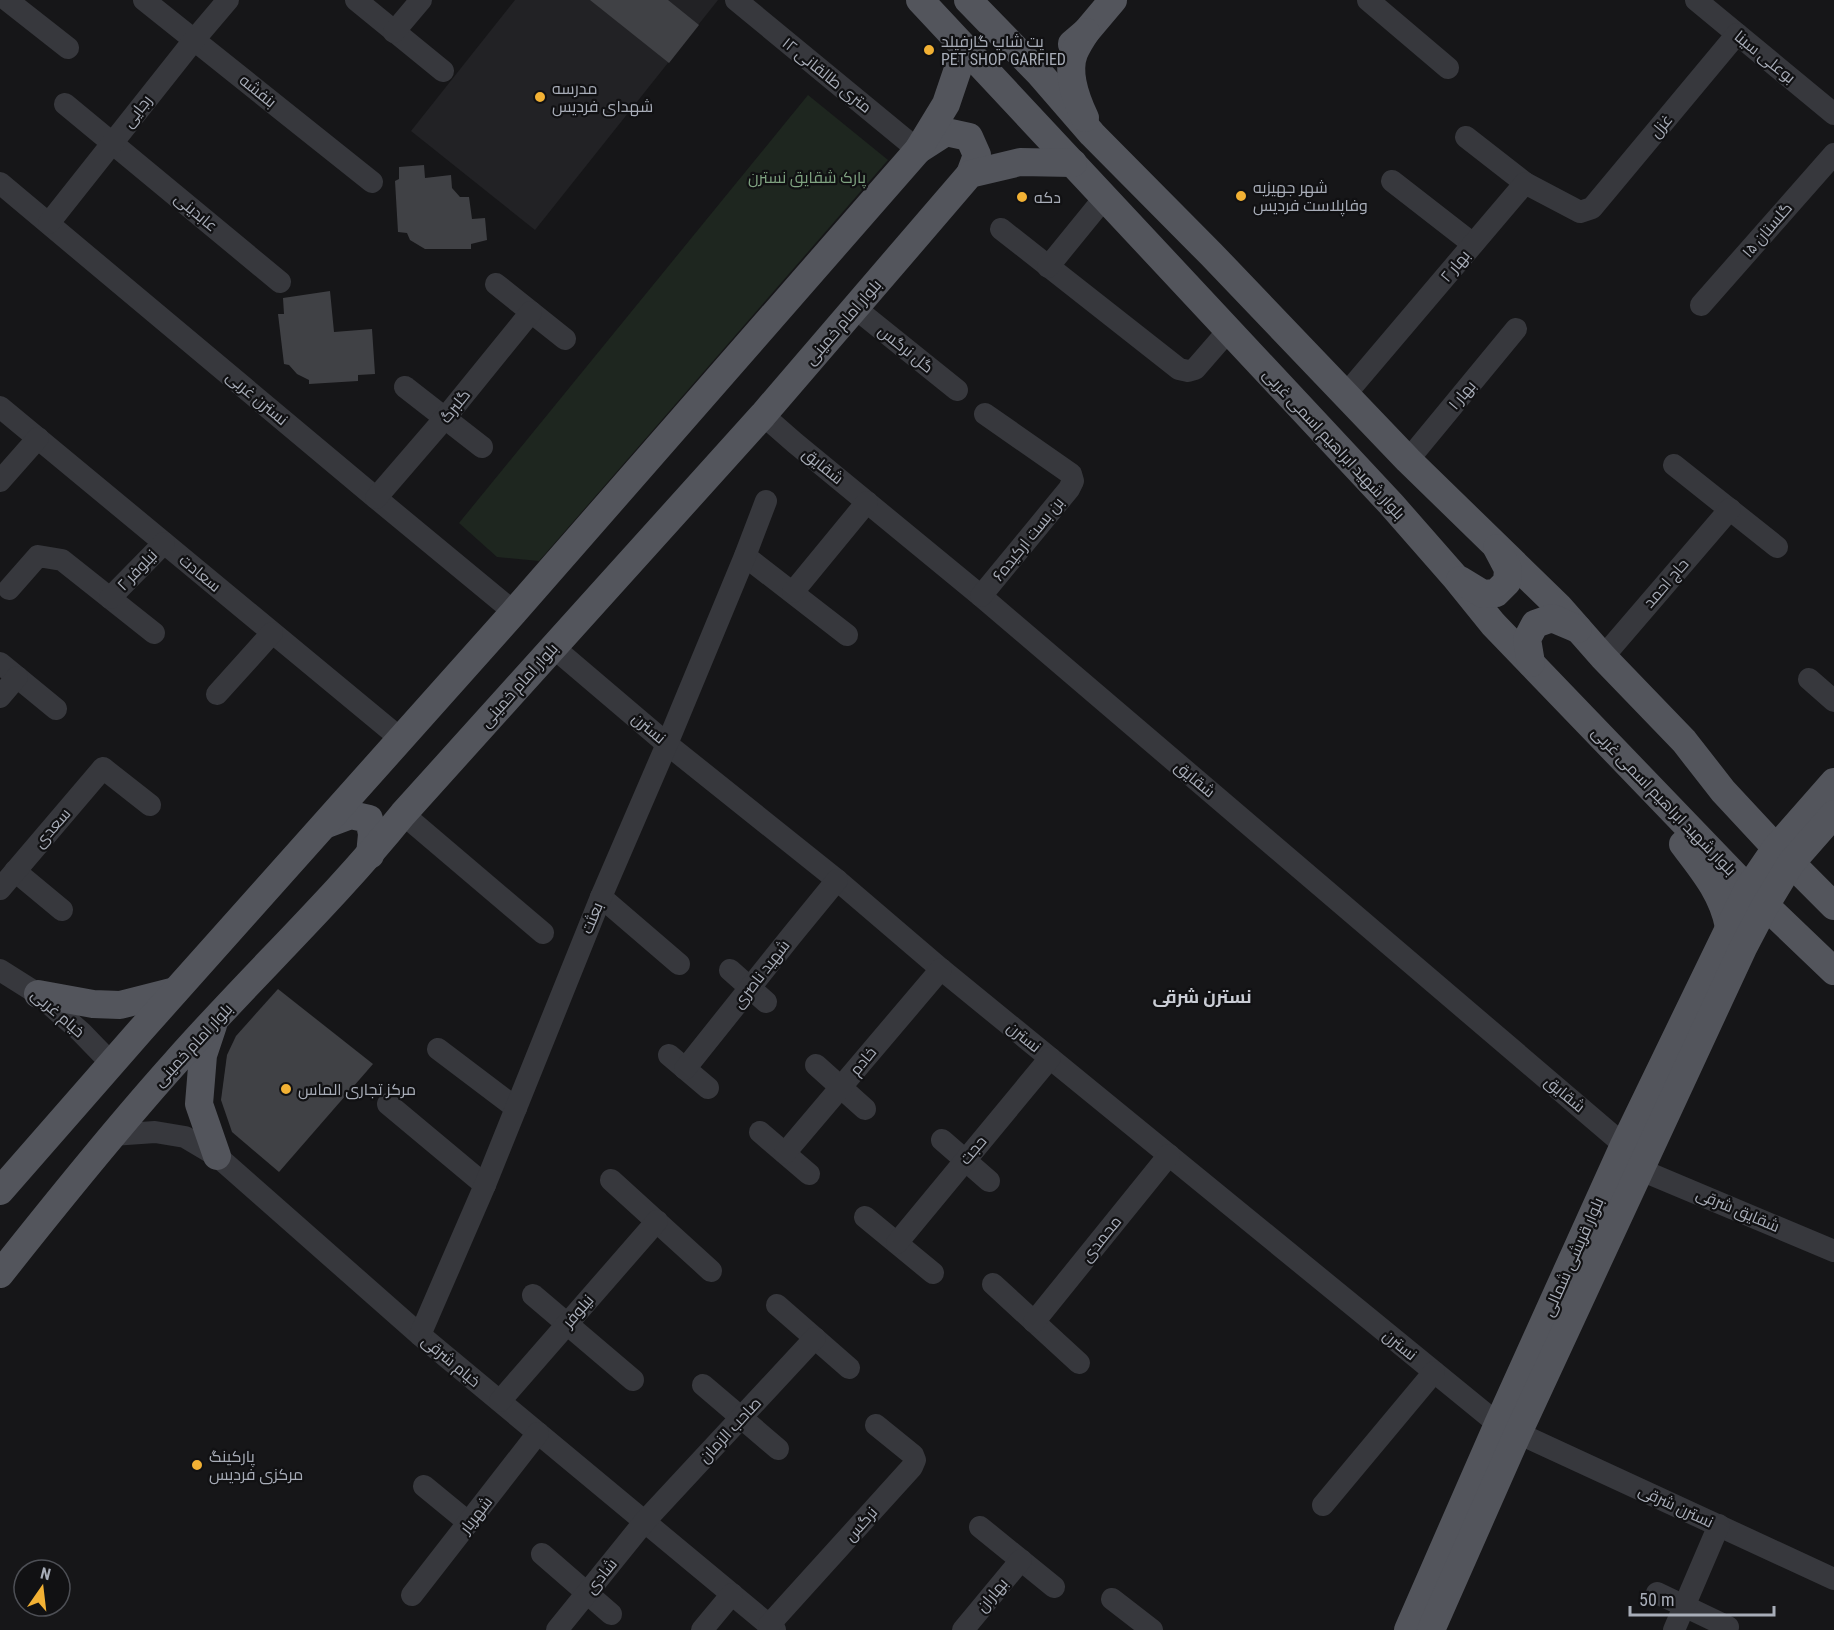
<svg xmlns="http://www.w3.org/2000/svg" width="1834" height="1630" viewBox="0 0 1834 1630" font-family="'Roboto Condensed',Cairo,sans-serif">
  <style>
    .built { fill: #222225 }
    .green { fill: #1e261f }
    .building { fill: #404145 }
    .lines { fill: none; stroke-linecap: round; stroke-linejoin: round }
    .minor { stroke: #37383d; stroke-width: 22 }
    .major { stroke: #53555c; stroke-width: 28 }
    .poi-dot { fill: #f2b134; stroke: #111113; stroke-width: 2 }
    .labels { text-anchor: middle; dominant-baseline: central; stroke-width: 4.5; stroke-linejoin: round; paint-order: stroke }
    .poi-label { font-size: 16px; fill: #a8adb8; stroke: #111113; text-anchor: start }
    .street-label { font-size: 16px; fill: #a8adb8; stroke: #111113 }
    .park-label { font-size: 16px; fill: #7fa381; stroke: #111113 }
    .neighbourhood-label { font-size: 18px; font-weight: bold; fill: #c9ccd4; stroke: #111113 }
  </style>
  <rect width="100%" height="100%" fill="#161618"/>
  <polygon class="built" points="515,0 718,0 535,230 411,131"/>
  <polygon class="green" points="808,95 888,160 539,561 497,557 459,523"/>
  <g class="building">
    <polygon points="590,0 668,0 699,25 669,63"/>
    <polygon points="424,165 425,178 451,175 452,188 460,197 469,197 472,219 485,218 487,240 471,244 471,249 425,249 410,240 407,233 398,232 395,181 399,179 399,167"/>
    <polygon points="330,291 334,332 372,329 375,374 358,375 358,381 309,384 309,380 297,374 289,365 284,364 278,314 284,314 283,298"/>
    <polygon points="278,989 373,1064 279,1172 232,1132 221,1100 227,1055 236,1036"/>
  </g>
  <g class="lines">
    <g class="minor">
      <polyline points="7,0 68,48"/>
      <polyline points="144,0 372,182"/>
      <polyline points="356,0 443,71"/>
      <polyline points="736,0 918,150"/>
      <polyline points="1368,0 1448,68"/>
      <polyline points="1696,0 1834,114"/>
      <polyline points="394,32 421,0"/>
      <polyline points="65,104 280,282"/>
      <polyline points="1466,137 1525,183"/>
      <polyline points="1392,181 1473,244"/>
      <polyline points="0,183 376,498 514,612"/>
      <polyline points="49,223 194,40 228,0"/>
      <polyline points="1001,229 1179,369 1188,371 1195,369 1228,331"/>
      <polyline points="1048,267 1105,197"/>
      <polyline points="496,284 565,339"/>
      <polyline points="1701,305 1834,154"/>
      <polyline points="855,308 957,390"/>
      <polyline points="405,387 482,447"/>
      <polyline points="1345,395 1525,183 1580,212 1592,208 1737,34"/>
      <polyline points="0,407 401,739"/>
      <polyline points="763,415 795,443 981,596 1624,1145"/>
      <polyline points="1408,460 1516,329"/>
      <polyline points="1674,465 1777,547"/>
      <polyline points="0,481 38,438"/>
      <polyline points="376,498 445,418 531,312"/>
      <polyline points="745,556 847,635"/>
      <polyline points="9,589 38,556 62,560 154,633"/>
      <polyline points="793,592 867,502"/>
      <polyline points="981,596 1069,489 1073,481 1071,474 985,414"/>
      <polyline points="110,598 164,543"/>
      <polyline points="553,647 667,744 837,880 941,969 1498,1424"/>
      <polyline points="1603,657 1730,509"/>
      <polyline points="0,663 56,709"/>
      <polyline points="1809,679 1834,701"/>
      <polyline points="217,694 272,633"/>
      <polyline points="0,697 17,677"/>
      <polyline points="403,814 543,933"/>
      <polyline points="15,871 62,910"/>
      <polyline points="0,889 103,768 150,805"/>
      <polyline points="601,897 679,964"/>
      <polyline points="0,970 38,994 81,1032 111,1063"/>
      <polyline points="730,970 766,1002"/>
      <polyline points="438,1049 516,1108"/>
      <polyline points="669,1055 708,1088"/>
      <polyline points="816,1065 865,1109"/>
      <polyline points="685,1069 792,935 837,880"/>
      <polyline points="388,1104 485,1185"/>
      <polyline points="760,1132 809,1174"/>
      <polyline points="112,1135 155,1132 185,1137 217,1156 420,1335 775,1630"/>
      <polyline points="942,1140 989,1181"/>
      <polyline points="785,1153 941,969"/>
      <polyline points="1641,1170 1834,1251"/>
      <polyline points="611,1180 711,1271"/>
      <polyline points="865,1217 933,1273"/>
      <polyline points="897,1243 1050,1058"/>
      <polyline points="993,1284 1079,1363"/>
      <polyline points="533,1295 633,1380"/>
      <polyline points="777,1305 849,1368"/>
      <polyline points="1034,1322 1169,1155"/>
      <polyline points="420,1335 485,1185 601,897 667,744 745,556 766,501"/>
      <polyline points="703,1385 778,1449"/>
      <polyline points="500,1401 657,1221"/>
      <polyline points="1518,1433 1834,1579"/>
      <polyline points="424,1486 469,1523"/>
      <polyline points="1323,1505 1434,1372"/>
      <polyline points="980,1527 1054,1587"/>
      <polyline points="542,1554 611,1614"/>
      <polyline points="1657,1593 1728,1627"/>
      <polyline points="412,1595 538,1433"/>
      <polyline points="1112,1599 1152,1630"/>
      <polyline points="769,1625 912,1467 915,1460 913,1455 876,1425"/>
      <polyline points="557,1630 645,1521 815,1338"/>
      <polyline points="702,1630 732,1594"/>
      <polyline points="963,1630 1021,1560"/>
      <polyline points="1674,1630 1719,1525"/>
    </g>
    <g class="major">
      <polyline points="920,0 1391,504 1455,577 1493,624 1748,889 1834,971"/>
      <polyline points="968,0 1040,74 1092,134 1211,254 1408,460 1559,607 1603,657 1684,741 1723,791 1776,848 1834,906"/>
      <polyline points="1072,44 1086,32 1113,0"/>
      <path d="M1085,118C1076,99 1066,74 1074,53C1077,46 1082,38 1086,32"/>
      <polyline points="918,150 946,132 969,137 977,155 970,174"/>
      <polyline points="1460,580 1483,594 1496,593 1507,582 1508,569 1497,548"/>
      <polyline points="1531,663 1527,639 1535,624 1552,618 1578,629"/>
      <polyline points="327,824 351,815 369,819 372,834 370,855"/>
      <path d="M1683,844C1703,870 1723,894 1729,927"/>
      <polyline points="38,994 93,1004 120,1005 175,991"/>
      <polyline points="213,1025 203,1055 199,1104 217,1156"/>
      <polyline points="0,1191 140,1031 514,612 918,150 946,104 965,48"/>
      <path d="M0,1274C57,1202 114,1131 175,1063C249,979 332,902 403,814L763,415L970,174L1020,162L1073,163"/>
      <polyline points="1408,1630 1498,1424 1624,1145 1748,889 1776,848 1834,782"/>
      <polyline points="1431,1630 1518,1433 1743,948 1765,906 1791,863 1834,814"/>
    </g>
  </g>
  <g class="poi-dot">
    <circle cx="929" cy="50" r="6"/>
    <circle cx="540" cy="97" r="6"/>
    <circle cx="1241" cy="196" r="6"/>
    <circle cx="1022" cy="197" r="6"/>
    <circle cx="286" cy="1089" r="6"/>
    <circle cx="197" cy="1465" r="6"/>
  </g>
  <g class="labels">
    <g class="poi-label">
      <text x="941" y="41">پت شاپ گارفیلد<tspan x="941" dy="18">PET SHOP GARFIED</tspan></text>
      <text x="552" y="88">مدرسه<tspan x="552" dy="18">شهدای فردیس</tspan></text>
      <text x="1253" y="187">شهر جهیزیه<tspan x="1253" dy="18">وفاپلاست فردیس</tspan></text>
      <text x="1034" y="197">دکه</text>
      <text x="298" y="1089">مرکز تجاری الماس</text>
      <text x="209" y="1456">پارکینگ<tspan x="209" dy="18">مرکزی فردیس</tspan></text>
    </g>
    <g class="street-label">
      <text transform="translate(1765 57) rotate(39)">بوعلی سینا</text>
      <text transform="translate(827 75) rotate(39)">۱۲ متری طالقانی</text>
      <text transform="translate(258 91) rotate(39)">بنفشه</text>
      <text transform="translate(137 111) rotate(-52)">رجایی</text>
      <text transform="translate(1661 126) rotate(-50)">غزل</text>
      <text transform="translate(196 212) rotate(40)">عابدینی</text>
      <text transform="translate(1767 230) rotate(-49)">گلستان ۱۵</text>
      <text transform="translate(1455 266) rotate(-50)">بهار ۲</text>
      <text transform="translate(843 322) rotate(-49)">بلوار امام خمینی</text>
      <text transform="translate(906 349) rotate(39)">گل نرگس</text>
      <text transform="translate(1462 395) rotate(-50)">بهار ۱</text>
      <text transform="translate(257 398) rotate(40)">نسترن غربی</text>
      <text transform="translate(455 406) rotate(-51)">گلبرگ</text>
      <text transform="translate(1334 444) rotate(47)">بلوار شهید ابراهیم اسمی غربی</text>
      <text transform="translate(823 466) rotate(39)">شقایق</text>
      <text transform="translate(1028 539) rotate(-51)">بن بست ارکیده۶</text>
      <text transform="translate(137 570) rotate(-46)">نیلوفر ۲</text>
      <text transform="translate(200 573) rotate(40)">سعادت</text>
      <text transform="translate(1666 583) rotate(-49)">حاج احمد</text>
      <text transform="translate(519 685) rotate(-48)">بلوار امام خمینی</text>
      <text transform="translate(649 728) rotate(40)">نسترن</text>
      <text transform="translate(1195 779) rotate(40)">شقایق</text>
      <text transform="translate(1664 801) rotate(46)">بلوار شهید ابراهیم اسمی غربی</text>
      <text transform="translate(52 828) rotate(-49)">سعدی</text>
      <text transform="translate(592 918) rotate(-68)">بعثت</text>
      <text transform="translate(761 974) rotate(-52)">شهید ناصری</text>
      <text transform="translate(58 1013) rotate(41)">خیام غربی</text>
      <text transform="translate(1024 1037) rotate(39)">نسترن</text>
      <text transform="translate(193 1045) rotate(-47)">بلوار امام خمینی</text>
      <text transform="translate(863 1061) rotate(-50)">خادم</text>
      <text transform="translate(1565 1094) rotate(40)">شقایق</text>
      <text transform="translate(973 1150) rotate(-50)">حجت</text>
      <text transform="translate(1738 1210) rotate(23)">شقایق شرقی</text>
      <text transform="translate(1101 1239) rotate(-51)">محمدی</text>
      <text transform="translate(1573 1257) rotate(-66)">بلوار قریشی شمالی</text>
      <text transform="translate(578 1311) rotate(-49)">نیلوفر</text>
      <text transform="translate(1400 1345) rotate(39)">نسترن</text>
      <text transform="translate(451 1361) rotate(40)">خیام شرقی</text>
      <text transform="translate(730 1430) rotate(-47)">صاحب الزمان</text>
      <text transform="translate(1676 1506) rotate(25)">نسترن شرقی</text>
      <text transform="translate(476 1515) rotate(-52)">شهریار</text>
      <text transform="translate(861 1524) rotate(-48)">نرگس</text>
      <text transform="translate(601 1576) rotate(-51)">شادی</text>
      <text transform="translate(992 1595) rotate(-50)">بهاران</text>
    </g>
    <g class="park-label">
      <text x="807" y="177">پارک شقایق نسترن</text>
    </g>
    <g class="neighbourhood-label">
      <text x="1202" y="996">نسترن شرقی</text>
    </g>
  </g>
  <g transform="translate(42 1588) rotate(14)"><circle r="28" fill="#111113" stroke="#4d4f55" stroke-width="1.5"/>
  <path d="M0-4.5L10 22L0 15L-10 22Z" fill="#f2b134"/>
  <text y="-9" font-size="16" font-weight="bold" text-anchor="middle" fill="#a8adb8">N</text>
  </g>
  <path d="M1630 1606v9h144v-9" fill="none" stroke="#a8adb8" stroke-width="3"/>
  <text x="1639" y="1606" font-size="18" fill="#a8adb8" stroke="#111113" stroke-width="4.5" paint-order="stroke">50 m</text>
</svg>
